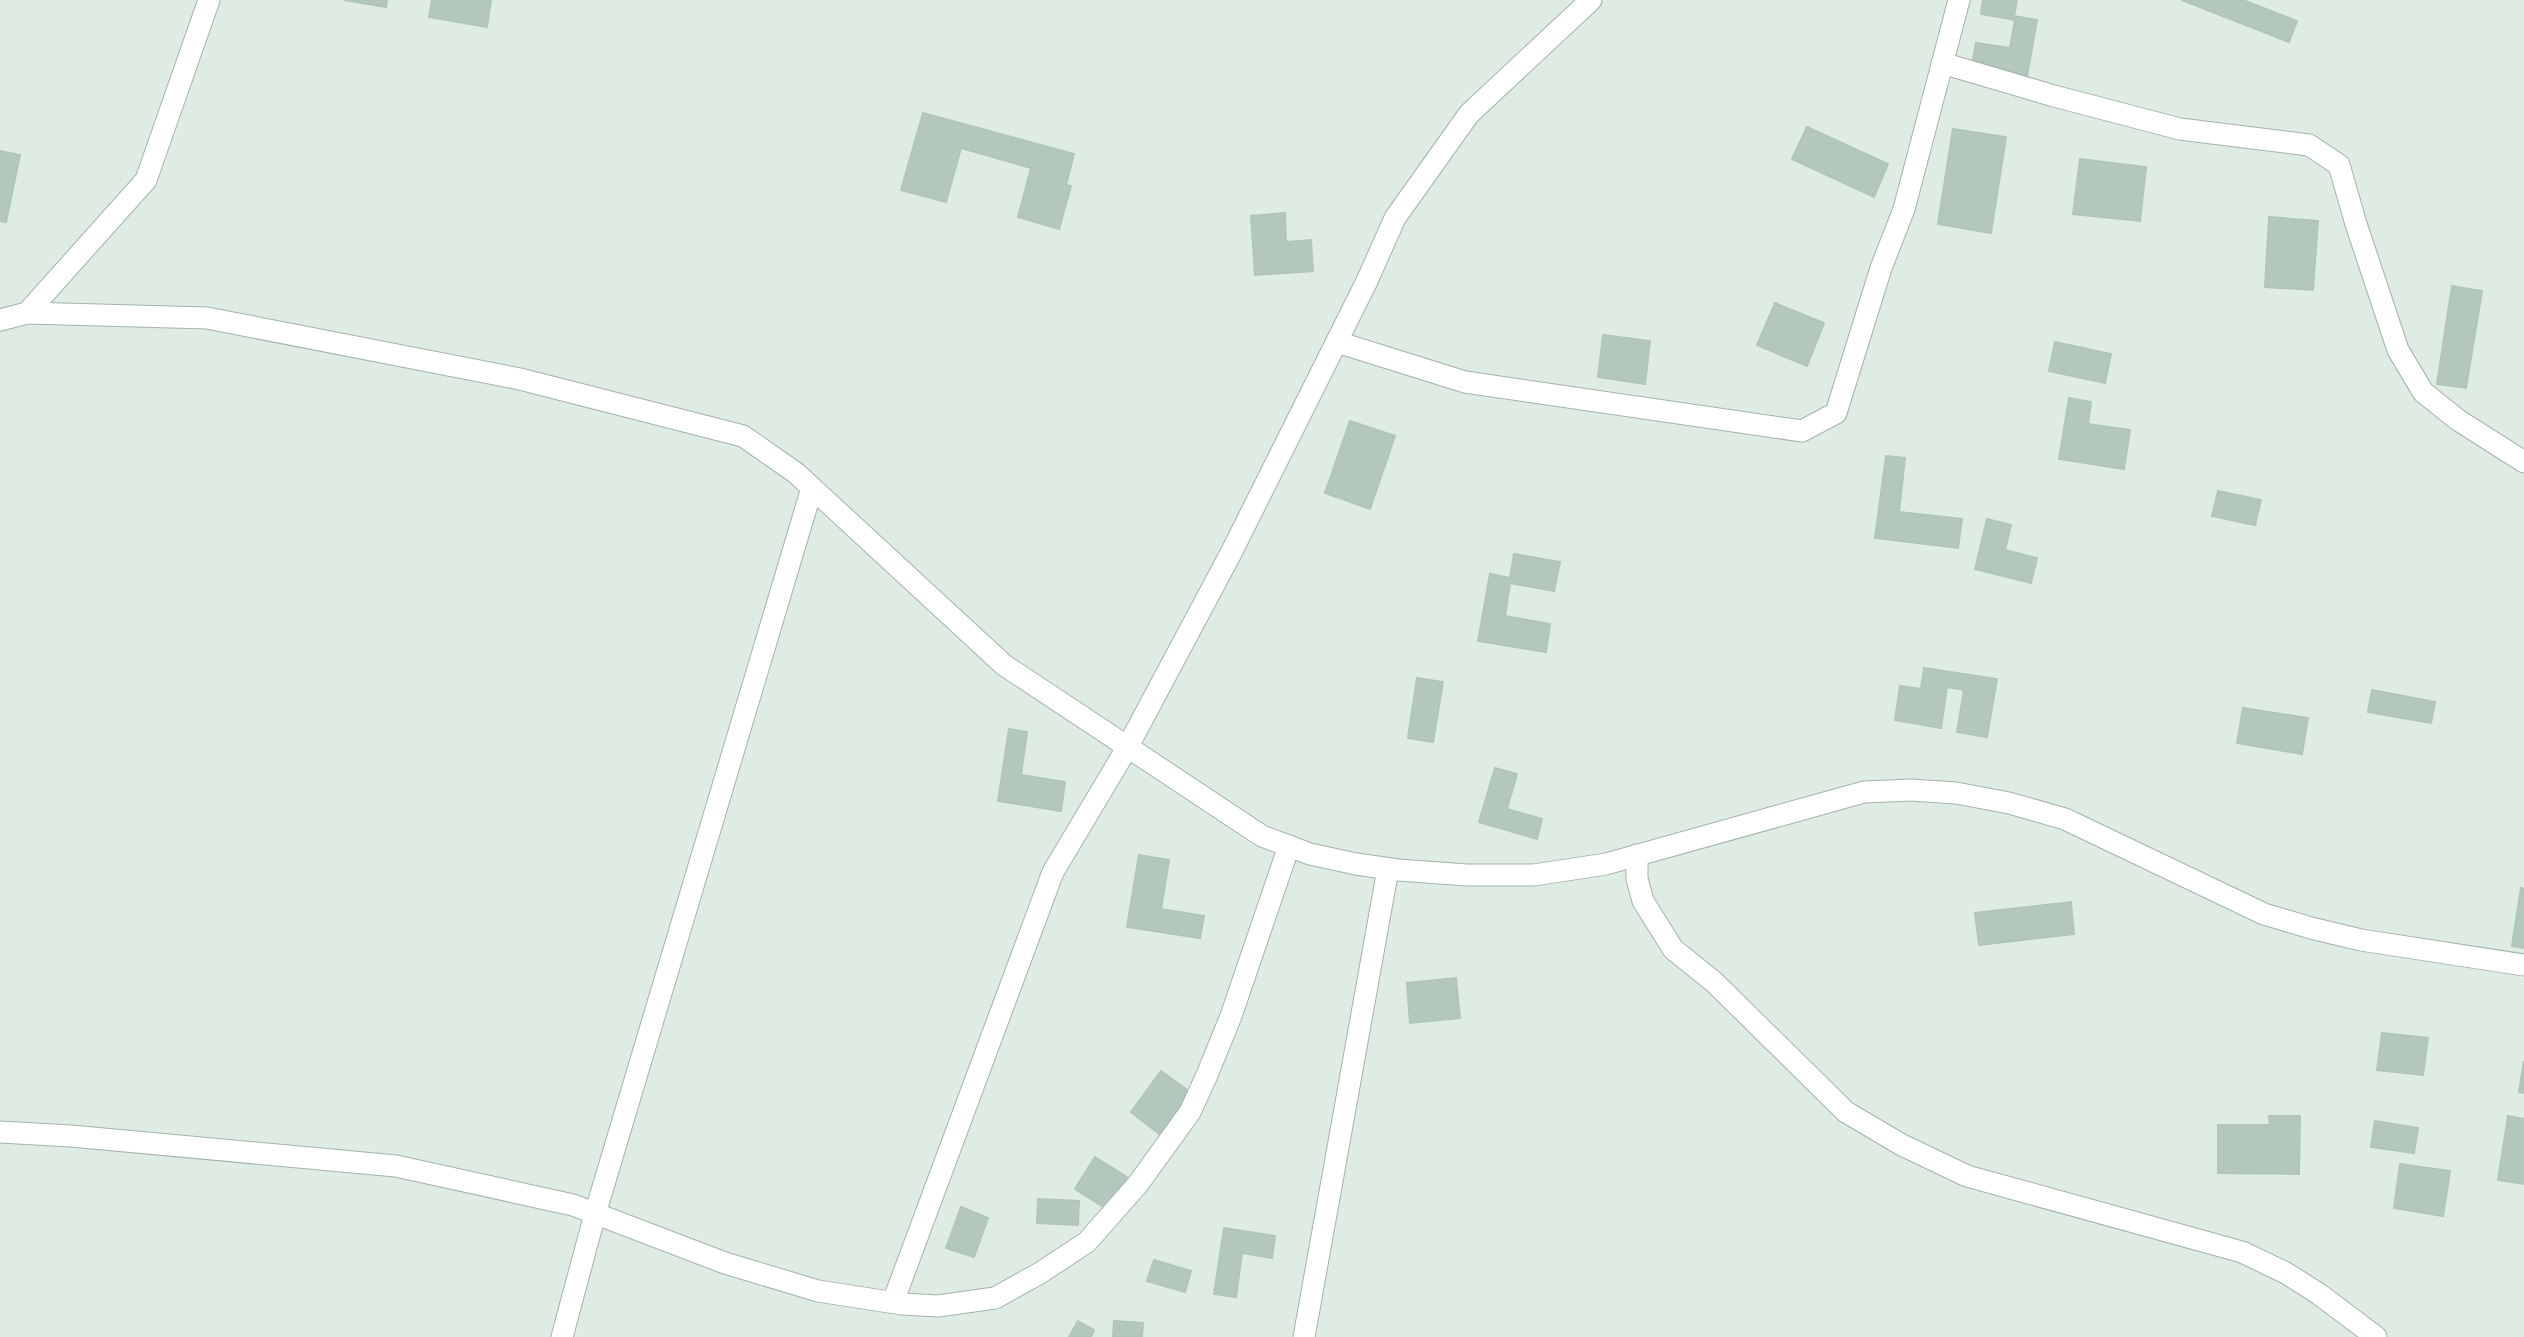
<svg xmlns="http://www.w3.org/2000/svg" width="2524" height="1337" viewBox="0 0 2524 1337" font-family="Cabin,sans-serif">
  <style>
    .building { fill: #b4c7bc; stroke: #b0c6b9; stroke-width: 2 }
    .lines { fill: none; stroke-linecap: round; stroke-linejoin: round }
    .street-casing { stroke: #a1b4aa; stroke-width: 23 }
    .street { stroke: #fff; stroke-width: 21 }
  </style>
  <rect width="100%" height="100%" fill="#dfece4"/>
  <g class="building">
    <polygon points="344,0 387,0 386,7"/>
    <polygon points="432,0 491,0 487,27 429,17"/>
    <polygon points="1983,0 2017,0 2014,16 2037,20 2027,76 1972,66 1976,43 2010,48 2015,20 1981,14"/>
    <polygon points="2182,0 2243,0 2297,21 2289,42"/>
    <polygon points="923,113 1074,154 1066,185 1071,186 1059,229 1018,217 1031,168 961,148 946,202 901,190"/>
    <polygon points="1807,127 1888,164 1874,197 1792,159"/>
    <polygon points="1953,129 2006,137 1991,233 1938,224"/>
    <polygon points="0,151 20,155 6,222 0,221"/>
    <polygon points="2080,159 2146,167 2140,221 2073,214"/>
    <polygon points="1285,213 1286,242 1311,240 1313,271 1255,275 1251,216"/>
    <polygon points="2269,217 2318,221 2313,290 2265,287"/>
    <polygon points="2452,286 2482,291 2466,388 2437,384"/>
    <polygon points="1775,303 1824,323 1807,366 1757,345"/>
    <polygon points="1603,335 1650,341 1645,384 1598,377"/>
    <polygon points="2055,342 2111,354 2105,383 2049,371"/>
    <polygon points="2069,398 2091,402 2088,424 2130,430 2124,469 2059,459"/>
    <polygon points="1350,421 1395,436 1370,509 1325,493"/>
    <polygon points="1886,456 1905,458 1899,512 1962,519 1958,548 1875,538"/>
    <polygon points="2218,491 2261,500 2255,525 2212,516"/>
    <polygon points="1987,519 2011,525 2005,550 2037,558 2031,583 1975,569"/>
    <polygon points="1514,554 1560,562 1554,591 1510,583 1505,616 1550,624 1546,652 1478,641 1490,574 1510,578"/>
    <polygon points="1924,668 1997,679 1987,737 1957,732 1964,690 1947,687 1941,728 1895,720 1900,686 1921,689"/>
    <polygon points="1417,678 1443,682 1433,742 1408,738"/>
    <polygon points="2372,690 2435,702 2431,723 2368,712"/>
    <polygon points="2243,708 2308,718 2302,754 2237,743"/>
    <polygon points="1009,729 1027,732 1021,775 1065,782 1061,811 998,801"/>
    <polygon points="1495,768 1517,774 1507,809 1542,819 1537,839 1479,822"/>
    <polygon points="1139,855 1169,860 1161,909 1204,916 1200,938 1127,927"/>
    <polygon points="2521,888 2524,889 2524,948 2512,946"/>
    <polygon points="2071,902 2074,934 1979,945 1975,913"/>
    <polygon points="1456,978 1460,1018 1410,1023 1407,983"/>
    <polygon points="2382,1033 2428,1038 2423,1075 2377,1070"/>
    <polygon points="2524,1061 2524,1093 2519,1092"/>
    <polygon points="1161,1071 1197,1097 1166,1139 1131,1112"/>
    <polygon points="2269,1116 2300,1116 2299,1174 2218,1173 2218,1125 2270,1125"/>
    <polygon points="2508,1116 2524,1119 2524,1184 2498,1180"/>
    <polygon points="2375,1121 2418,1128 2414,1153 2371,1147"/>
    <polygon points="1095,1157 1127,1177 1107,1209 1075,1189"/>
    <polygon points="2400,1164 2450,1171 2443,1216 2394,1208"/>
    <polygon points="1038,1199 1079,1201 1078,1225 1037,1223"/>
    <polygon points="961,1207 988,1218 974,1257 946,1248"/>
    <polygon points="1224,1228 1275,1236 1272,1258 1242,1253 1236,1297 1214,1294"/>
    <polygon points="1154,1260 1191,1271 1185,1292 1147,1281"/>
    <polygon points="1078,1321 1094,1330 1091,1337 1069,1337"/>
    <polygon points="1114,1321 1143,1323 1142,1337 1113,1337"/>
  </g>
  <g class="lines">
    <defs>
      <g id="street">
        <polyline points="1942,63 2054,96 2180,129 2309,145 2339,165 2356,224 2398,350 2423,392 2458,420 2524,462"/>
        <polyline points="27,313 207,318 520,379 743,436 796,473 1004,665 1262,836 1310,854 1356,864 1398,870 1467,875 1534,875 1606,864 1864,792 1911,790 1956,793 2009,803 2065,819 2264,914 2311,928 2361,940 2524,965"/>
        <polyline points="0,320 27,313 146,180 209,0"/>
        <polyline points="1337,342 1465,382 1802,431 1836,413 1881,268 1904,209 1959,0"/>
        <polyline points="1637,855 1637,879 1643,901 1673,949 1714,982 1846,1112 1902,1145 1967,1176 2242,1252 2286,1273 2319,1294 2376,1337"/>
        <polyline points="0,1132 71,1136 396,1166 573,1205 725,1263 818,1291 902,1304 938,1306 995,1298 1040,1273 1087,1242 1138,1184 1190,1112 1207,1075 1231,1016 1289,846"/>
        <polyline points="893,1302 1053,872 1127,748 1231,553 1367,281 1395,218 1469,114 1591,0"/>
        <polyline points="562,1337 595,1214 812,488"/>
        <polyline points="1304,1337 1388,869"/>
      </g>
    </defs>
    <use href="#street" class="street-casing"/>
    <use href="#street" class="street"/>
  </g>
</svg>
